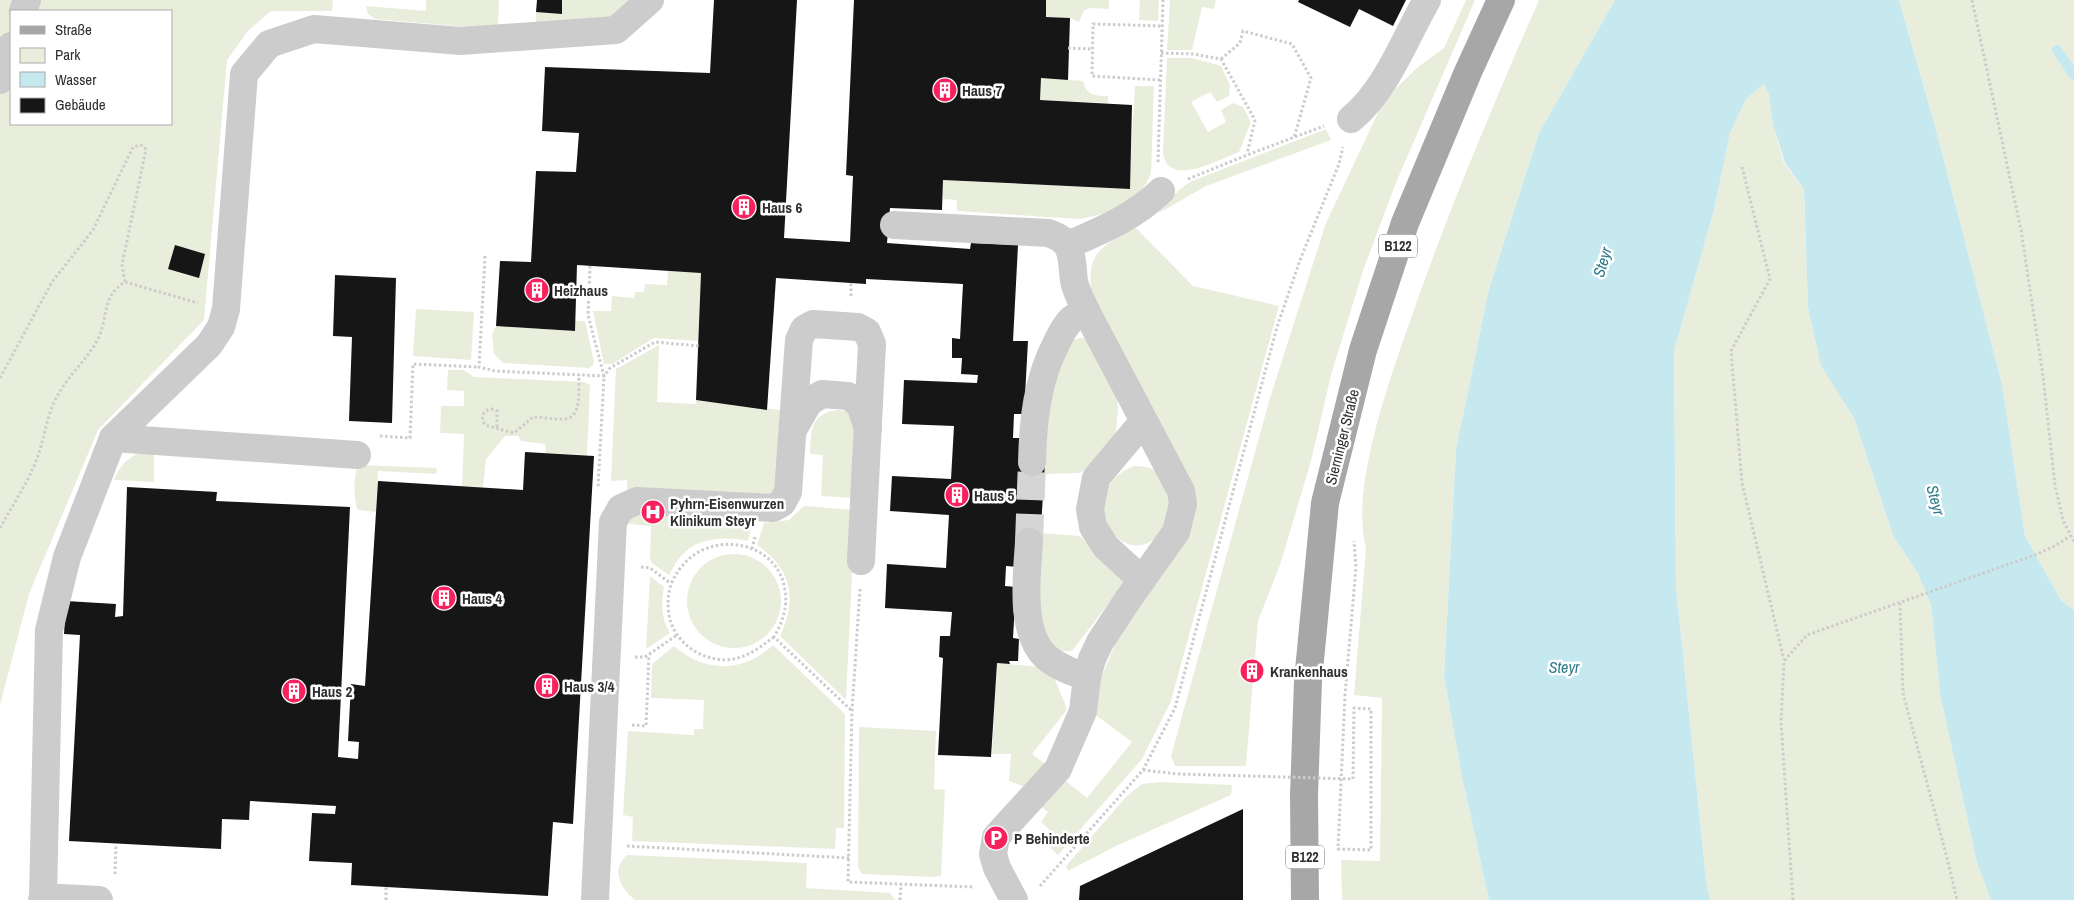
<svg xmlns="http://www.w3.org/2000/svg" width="2074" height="900" viewBox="0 0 2074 900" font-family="'Archivo Narrow',sans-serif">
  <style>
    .green { fill: #e9eedc; fill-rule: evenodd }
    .water { fill: #c6e8ef }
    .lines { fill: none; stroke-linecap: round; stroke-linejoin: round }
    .stream { stroke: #c6e8ef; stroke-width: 10 }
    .building { fill: #161616 }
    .minor-tunnel { stroke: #d5d5d5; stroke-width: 28; stroke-dasharray: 28 14; stroke-linecap: butt }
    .path { stroke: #ccc; stroke-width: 3; stroke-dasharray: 2.5 2.5; stroke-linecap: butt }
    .minor { stroke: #ccc; stroke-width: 28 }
    .major { stroke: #a7a7a7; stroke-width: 28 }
    .path-bridge { stroke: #ccc; stroke-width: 3; stroke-dasharray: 2.5 2.5; stroke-linecap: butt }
    .labels { text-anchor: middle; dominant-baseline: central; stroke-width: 5; stroke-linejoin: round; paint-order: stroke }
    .shield { fill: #fff; stroke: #6d6d6d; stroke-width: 1 }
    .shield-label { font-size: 14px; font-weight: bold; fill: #2f2f2f }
    .poi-label { font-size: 15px; font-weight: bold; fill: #2f2f2f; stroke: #fff; text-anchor: start }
    .street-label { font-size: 15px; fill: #2f2f2f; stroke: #fff }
    .water-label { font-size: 16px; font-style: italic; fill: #307c8c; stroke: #fff }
  </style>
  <rect width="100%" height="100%" fill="#fff"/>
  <g class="green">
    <path d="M0,0H333L332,11H271L248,31L227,60L204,320L98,430L29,594L0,705ZM11,11H171V124H11Z"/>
    <polygon points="426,0 499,0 498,25 491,29 375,19 368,14 366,6 426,11"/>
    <polygon points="562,0 637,0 613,18 536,24 536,12"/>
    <polygon points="1046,0 1109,0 1109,9 1091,8 1084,10 1079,22 1070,18 1046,17"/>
    <polygon points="1140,0 1159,0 1158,21 1139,20"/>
    <polygon points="1170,0 1216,0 1214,9 1202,7 1192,50 1167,50"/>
    <polygon points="1466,0 1475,0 1395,185 1363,271 1331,375 1311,461 1280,565 1258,621 1246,766 1175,766 1171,756 1270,398 1326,223 1384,100 1418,67 1444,48"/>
    <path d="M1539,0H1615L1539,133L1489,289L1456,449L1444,676L1461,772L1489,900H1342L1341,860L1380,861L1382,698L1354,695L1366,548C1350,489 1389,381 1409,324C1447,214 1492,107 1539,0Z"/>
    <polygon points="1899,0 2074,0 2074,610 2061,600 2025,536 2002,384 1935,126"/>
    <path d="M1167,58H1192L1221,66L1230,85L1229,96L1217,102L1210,92L1191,102L1208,132L1226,122L1221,110L1233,103L1243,107L1251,122L1239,152C1220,159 1168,189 1163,153Z"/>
    <path d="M1041,78L1083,81C1086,95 1095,96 1108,96V103L1040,100Z"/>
    <polygon points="1764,84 1769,95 1773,125 1784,163 1804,189 1808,308 1821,366 1854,418 1893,535 1918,574 1931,605 1940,694 1977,863 1991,900 1710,900 1706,880 1676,586 1674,351 1714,210 1730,133 1746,99"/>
    <path d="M1135,86H1154L1151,173C1140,203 1108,215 1078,219L957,211V200L943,199V180L1129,189Z"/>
    <path d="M1326,129L1331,140L1206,186L1159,213C1169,199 1178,189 1192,181Z"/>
    <path d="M1135,227L1193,286L1279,306L1171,701L1142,759L1058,855L1045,843L1053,833L1041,822L1048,812L1039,805L1061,777L1087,798L1132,742L1093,713L1101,678L1124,623L1186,538L1092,296C1085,251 1102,247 1135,227Z"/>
    <polygon points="668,270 701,273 699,341 654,338 612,364 604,364 593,311 611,311 612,296 634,298 635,292 644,292 645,284 667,285"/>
    <polygon points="416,309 474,312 471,360 413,356"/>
    <polygon points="575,321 585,321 594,362 592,366 589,368 503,363 494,354 492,335 496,326 574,331"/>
    <path d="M1080,338L1088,339L1117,393L1118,409L1116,432L1112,441L1088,467L1080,473L1045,474C1046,455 1040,436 1043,416C1046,396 1060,366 1067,346L1073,340Z"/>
    <polygon points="659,345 657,402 696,404 696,400 780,410 775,496 627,490 627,480 611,481 616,369"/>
    <polygon points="448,370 464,370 474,377 584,382 590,385 587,455 546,453 545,444 521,441 518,436 505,436 486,459 483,487 462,486 464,434 440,433 441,406 464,406 464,391 447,390"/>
    <path d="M838,410L848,412L856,419V498L821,496L823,455L810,454C811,431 810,413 838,410Z"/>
    <path d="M143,452H154V482L114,480C119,466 129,456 143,452Z"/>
    <path d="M359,465L437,468L436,474L378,471L376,512L358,510C353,499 353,474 359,465Z"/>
    <path d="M1134,466C1169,466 1167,488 1171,515C1167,522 1162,533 1156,538C1116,570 1073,490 1134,466Z"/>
    <path d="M804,506L855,510L846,700L780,636C798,598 791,568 757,545L764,523L789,520Z"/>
    <path d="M641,515L752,523L748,541C727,536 697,537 682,555C676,561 673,568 669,575L653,564L650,559L651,526L629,524C630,517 634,516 641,515Z"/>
    <polygon points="1041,533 1080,536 1125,582 1072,651 1063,651 1055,648 1048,640 1037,617"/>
    <circle cx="734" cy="601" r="47"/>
    <path d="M650,576L664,587C661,604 661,618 670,633L646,649Z"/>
    <path d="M773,645L845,714L844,828H836L835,849L632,841L633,817L623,815L628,731L694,735V729H703L704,700L651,698L652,664L674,646C704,673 743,673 773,645Z"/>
    <polygon points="997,663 1050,668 1066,706 1066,711 1032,754 1048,766 1030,789 1009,781 1011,754 992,754"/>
    <polygon points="859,727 936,731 934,789 945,790 941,876 933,877 862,874 858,867"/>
    <polygon points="1160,782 1232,785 1231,795 1116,846 1068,871 1066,866 1126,797 1142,784"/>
    <path d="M627,855L807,863L806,888L890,893L895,900H635C621,889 610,870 627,855Z"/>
  </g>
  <polygon class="water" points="1615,0 1899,0 1935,126 2002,384 2025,536 2061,600 2074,610 2074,900 1991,900 1977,863 1940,694 1931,605 1918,574 1893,535 1854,418 1821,366 1808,308 1804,189 1785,163 1773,125 1769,95 1764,84 1746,99 1730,133 1714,210 1674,351 1676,586 1706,880 1710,900 1489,900 1461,772 1444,676 1456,449 1489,289 1539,133"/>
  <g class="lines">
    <polyline class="stream" points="2057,50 2074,75"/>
  </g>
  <g class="building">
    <polygon points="537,0 562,0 562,14 536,12"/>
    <polygon points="714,0 797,0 784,238 850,242 853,176 846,175 854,0 1046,0 1046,17 1070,18 1068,80 1041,78 1040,100 1132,105 1130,189 943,180 942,210 890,208 887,243 970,249 971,243 1018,245 1013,341 1028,341 1024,414 1014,414 1013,438 1025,438 1045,463 1040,543 1018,567 1006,566 1005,586 1016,587 1013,638 1019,639 1018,661 1009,661 1010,664 997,663 991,757 938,755 943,658 939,657 940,636 950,636 952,612 885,608 887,564 946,568 949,515 890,511 892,476 951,479 954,426 902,424 904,380 977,383 978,375 961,374 962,358 952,358 952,338 960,339 963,284 866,279 866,284 776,278 767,410 696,400 701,273 577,265 575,331 496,326 500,261 531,262 536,171 576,172 579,133 542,131 545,67 710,73"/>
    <polygon points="1299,0 1406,0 1393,26 1359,9 1350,27 1298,2"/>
    <polygon points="175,245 205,254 199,278 168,269"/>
    <polygon points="335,275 396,278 392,423 349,421 352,337 333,336"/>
    <polygon points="525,452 594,456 573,824 553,822 548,896 351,885 352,863 309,861 312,813 335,814 336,806 250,801 249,820 222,819 221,849 69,841 80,635 64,634 66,601 116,604 115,617 123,616 127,487 217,492 216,501 350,507 338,757 358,759 359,742 348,741 351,684 365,686 378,481 523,490"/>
    <polygon points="1246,660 1257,660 1258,682 1247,682"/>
    <polygon points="1243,809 1243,900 1079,900 1080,886"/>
  </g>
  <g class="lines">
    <polyline class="minor-tunnel" points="1029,542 1032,462"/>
    <g class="path">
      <polyline points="1972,0 2021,230 2043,376 2055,485 2063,520 2074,542"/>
      <polyline points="1068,48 1092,49"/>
      <polyline points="1161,53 1193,54 1221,59 1255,120 1247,154"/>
      <polyline points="1221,59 1240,43 1243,31 1292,44 1311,78 1294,138"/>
      <polyline points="1160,80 1092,76 1093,24 1162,26"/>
      <polyline points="1158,162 1163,0"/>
      <polyline points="1742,167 1770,279 1731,351 1742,483 1784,660"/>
      <polyline points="1188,179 1247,155 1324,126"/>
      <polyline points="485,256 479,367 495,371 604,376 610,368 655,342 699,346"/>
      <polyline points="590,266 588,315 604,376 598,488"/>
      <polyline points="851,296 851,282"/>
      <polyline points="0,378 52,282 93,230 133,147 141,145 146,149 122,265 125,282"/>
      <path d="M497,427V411L494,409C483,409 480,416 485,425L514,433L533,417C543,417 554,420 565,419C583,417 578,388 579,375"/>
      <polyline points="380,436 410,438 413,364 479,367"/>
      <path d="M0,528C12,506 27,484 36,461C45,439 46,414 59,393C70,374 86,360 97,341C109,318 101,296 125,282L198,303"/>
      <polyline points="752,549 755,537"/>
      <polyline points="641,567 650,568 670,583"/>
      <polyline points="860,589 852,711 848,882 973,887"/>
      <polyline points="1900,603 1903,693 1947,858 1957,900"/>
      <path d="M774,637C763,645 752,654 738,658C708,666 674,645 669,615C666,595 670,581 682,566C712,529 778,541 785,590C788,607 782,623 774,637L851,710"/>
      <polyline points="635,657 645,657 677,635"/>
      <polyline points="632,725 646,726 649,655"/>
      <polyline points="1143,770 1178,774"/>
      <polyline points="1353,779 1354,708 1371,709 1371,850 1338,849 1345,695 1356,567 1354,541"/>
      <polyline points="627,846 849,858"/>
      <polyline points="115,874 116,844"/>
      <polyline points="1040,886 1143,770 1175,708 1277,327 1300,260 1339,164 1343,147"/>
      <polyline points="386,900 386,887"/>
      <polyline points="900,900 901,884"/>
      <polyline points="1793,900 1781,722 1784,661 1807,635 2035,555 2055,546 2070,536"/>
    </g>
    <g class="minor">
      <polyline points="23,11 27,0"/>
      <polyline points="0,80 11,46"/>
      <path d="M1351,119C1387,89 1404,40 1427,0"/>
      <path d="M894,225L1048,233C1075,241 1071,258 1074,281C1076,291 1082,302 1086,311L1181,491L1183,504L1176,532L1129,598L1100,642L1092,659L1087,677L1083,711L1058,769L996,837L993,854L997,868L1014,900"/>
      <path d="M1068,245C1102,230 1134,217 1161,191"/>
      <polyline points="794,428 809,402 822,394 848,396 860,404 868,429"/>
      <polyline points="113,438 357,455"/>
      <path d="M1032,462C1033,420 1037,380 1057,342C1061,334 1065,325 1072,319C1076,316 1081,314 1086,311"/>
      <path d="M1029,542C1027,575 1019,632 1046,657C1058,667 1072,672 1087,677"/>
      <polyline points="1142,580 1106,547 1093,527 1090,509 1096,478 1143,422"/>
      <polyline points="43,897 49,630 67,557 113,438 209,345 221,327 226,309 244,74 269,44 314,29 461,41 616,30 650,0"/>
      <polyline points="42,900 43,897 99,900"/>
      <polyline points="595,900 613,522 621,508 637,501 773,508 782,503 788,492 799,340 804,329 813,324 858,327 867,332 872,344 861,561"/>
    </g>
    <polyline class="major" points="1305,900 1304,795 1308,681 1325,503 1363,350 1405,223 1468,72 1501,0"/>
    <polyline class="path-bridge" points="1178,774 1353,779"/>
  </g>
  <defs>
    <symbol id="building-disc" viewBox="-11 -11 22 22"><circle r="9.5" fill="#f7215d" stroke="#fff"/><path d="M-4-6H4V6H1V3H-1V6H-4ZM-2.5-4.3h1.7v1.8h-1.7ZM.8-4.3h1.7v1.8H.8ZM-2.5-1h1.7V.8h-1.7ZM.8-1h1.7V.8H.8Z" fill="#fff"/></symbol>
    <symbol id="hospital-disc" viewBox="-11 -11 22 22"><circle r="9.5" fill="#f7215d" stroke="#fff"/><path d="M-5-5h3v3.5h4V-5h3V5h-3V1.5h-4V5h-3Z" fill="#fff"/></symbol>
    <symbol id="parking-disc" viewBox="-11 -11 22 22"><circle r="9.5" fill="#f7215d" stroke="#fff"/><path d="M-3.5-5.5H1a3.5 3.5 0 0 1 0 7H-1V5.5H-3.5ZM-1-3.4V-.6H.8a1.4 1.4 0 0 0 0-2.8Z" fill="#fff"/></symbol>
  </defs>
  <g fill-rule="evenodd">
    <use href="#building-disc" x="931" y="76" width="28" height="28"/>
    <use href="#building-disc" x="730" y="193" width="28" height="28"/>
    <use href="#building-disc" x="523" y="276" width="28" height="28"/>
    <use href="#building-disc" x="943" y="481" width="28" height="28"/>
    <use href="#hospital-disc" x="639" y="498" width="28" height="28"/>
    <use href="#building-disc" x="430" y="584" width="28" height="28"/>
    <use href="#building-disc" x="1238" y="657" width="28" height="28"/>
    <use href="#building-disc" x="533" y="672" width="28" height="28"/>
    <use href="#building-disc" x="280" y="677" width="28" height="28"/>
    <use href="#parking-disc" x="982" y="824" width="28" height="28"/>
  </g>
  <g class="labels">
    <g class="shield">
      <rect x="1379" y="234.5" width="38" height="23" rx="4"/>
      <rect x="1286" y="845.5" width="38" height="23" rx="4"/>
    </g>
    <g class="shield-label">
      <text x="1398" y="246">B122</text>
      <text x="1305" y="857">B122</text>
    </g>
    <g class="poi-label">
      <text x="962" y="90">Haus 7</text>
      <text x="762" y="207">Haus 6</text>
      <text x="554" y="290">Heizhaus</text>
      <text x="974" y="495">Haus 5</text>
      <text x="670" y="503">Pyhrn-Eisenwurzen<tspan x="670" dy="17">Klinikum Steyr</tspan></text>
      <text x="462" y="598">Haus 4</text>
      <text x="1270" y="671">Krankenhaus</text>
      <text x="564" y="686">Haus 3/4</text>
      <text x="312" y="691">Haus 2</text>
      <text x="1014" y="838">P Behinderte</text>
    </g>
    <g class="street-label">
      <text transform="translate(1342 437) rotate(-76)">Sierninger Straße</text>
    </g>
    <g class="water-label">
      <text transform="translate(1602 262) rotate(-74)">Steyr</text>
      <text transform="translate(1936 500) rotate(75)">Steyr</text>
      <text x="1564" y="667">Steyr</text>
    </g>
  </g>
  <rect x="10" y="10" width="162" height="115" fill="#ffffff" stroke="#acacac"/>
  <rect x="20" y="26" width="25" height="8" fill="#a7a7a7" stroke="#acacac"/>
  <text x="55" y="35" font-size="15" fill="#2f2f2f">Straße</text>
  <rect x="20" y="48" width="25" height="15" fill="#e9eedc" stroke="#acacac"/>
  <text x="55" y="60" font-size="15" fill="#2f2f2f">Park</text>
  <rect x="20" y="72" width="25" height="15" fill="#c6e8ef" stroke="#acacac"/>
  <text x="55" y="85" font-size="15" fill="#2f2f2f">Wasser</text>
  <rect x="20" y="98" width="25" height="15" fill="#161616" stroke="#acacac"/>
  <text x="55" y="110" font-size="15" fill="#2f2f2f">Gebäude</text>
</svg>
